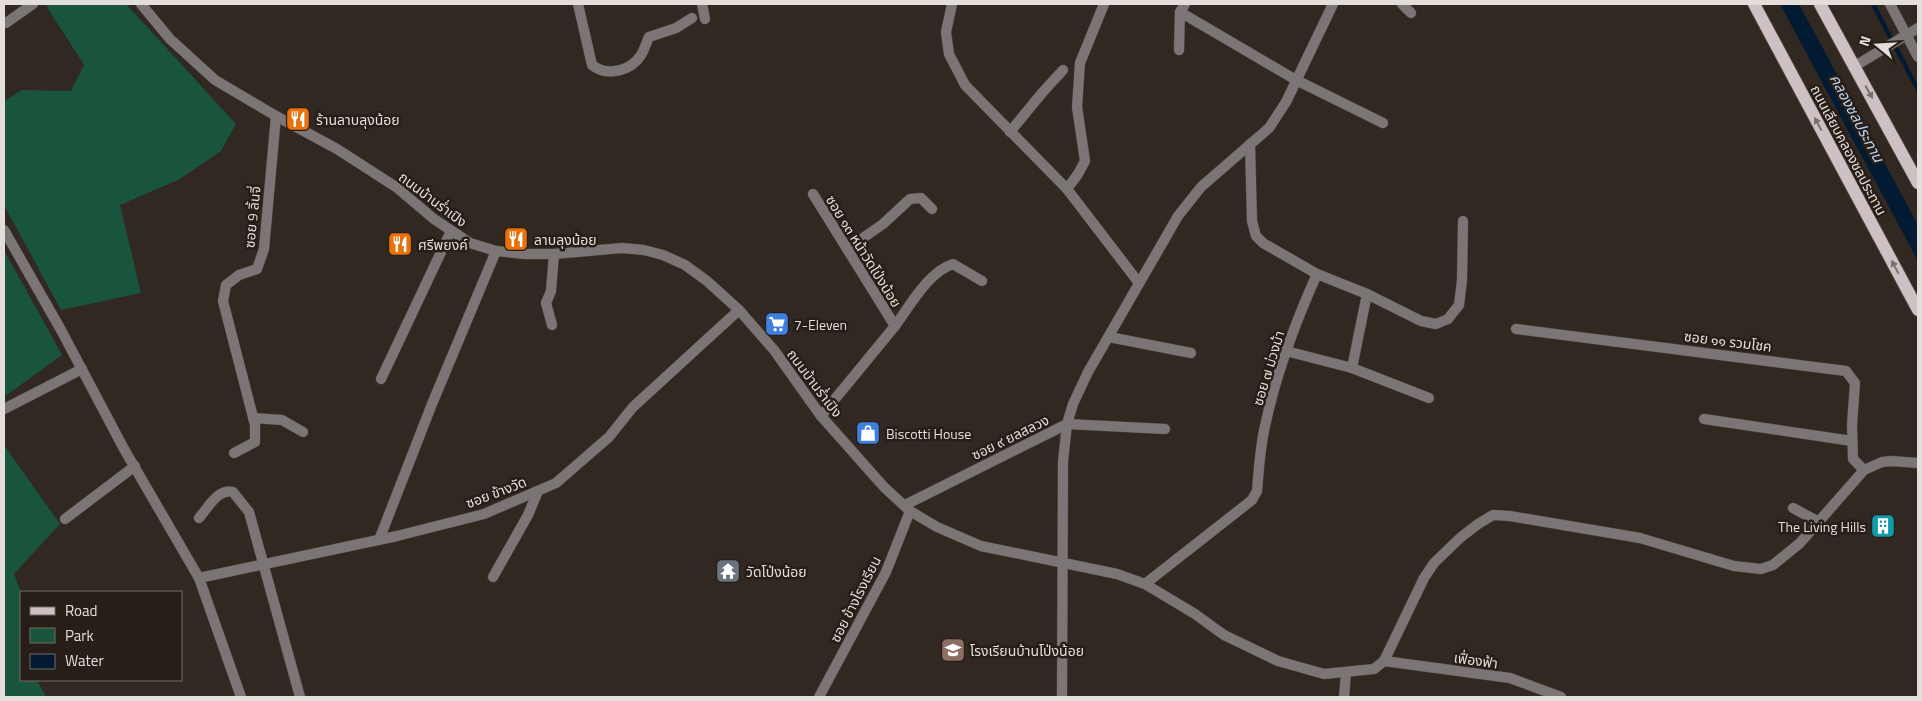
<svg xmlns="http://www.w3.org/2000/svg" width="1922" height="701" viewBox="0 0 1922 701" font-family="'Titillium Web','Noto Sans Thai',sans-serif">
  <style>
    .green { fill: #19543d }
    .water { fill: #021b32 }
    .lines { fill: none; stroke-linecap: round; stroke-linejoin: round }
    .stream { stroke: #021b32; stroke-width: 4.5 }
    .minor-casing { stroke: #4d453e; stroke-width: 11 }
    .primary-casing { stroke: #4d453e; stroke-width: 14 }
    .minor { stroke: #7b7576; stroke-width: 10 }
    .primary { stroke: #cdc1c3; stroke-width: 12 }
    .oneway { fill: #7a706d }
    .labels { text-anchor: middle; dominant-baseline: central; stroke-width: 5; stroke-linejoin: round; paint-order: stroke }
    .poi-label { font-size: 14px; fill: #e3ded9; stroke: #261e17; text-anchor: start }
    .street-label { font-size: 14px; fill: #e3ded9; stroke: #261e17 }
    .water-label { font-size: 15px; font-style: italic; fill: #bad5f2; stroke: #261e17 }
  </style>
  <rect width="100%" height="100%" fill="#302821"/>
  <g class="green">
    <polygon points="45,4 126,4 236,124 221,151 180,179 120,205 141,293 61,310 4,205 4,101 22,90 71,91 84,65"/>
    <polygon points="4,250 62,355 4,397"/>
    <polygon points="4,445 60,524 14,574 21,592 21,680 37,680 46,697 4,697"/>
  </g>
  <polygon class="water" points="1780,4 1799,4 1918,225 1918,261"/>
  <g class="lines">
    <polyline class="stream" points="1873,4 1918,90"/>
    <defs>
      <g id="minor">
        <polyline points="141,4 170,39 215,80 276,116 337,149 396,187 434,219 470,243 496,251 524,254 554,254 622,248 644,250 663,255 685,265 707,281 739,310 774,350 821,416 884,487 910,511 937,527 981,546 1117,574 1145,584 1195,614 1224,635 1278,661 1324,674 1374,669 1384,661 1424,578 1434,563 1460,538 1478,524 1493,515 1510,516 1640,538 1734,566 1761,569 1773,565 1800,543 1864,470 1882,462 1891,461 1918,463"/>
        <path d="M578,4L592,65C607,77 631,71 641,55C645,49 646,43 649,37L676,28L692,18"/>
        <polyline points="702,4 705,19"/>
        <polyline points="952,4 946,32 949,54 965,85 1067,189 1139,283"/>
        <polyline points="1402,4 1411,13"/>
        <polyline points="1890,4 1918,57"/>
        <polyline points="1180,12 1296,80 1383,123"/>
        <polyline points="6,23 33,4"/>
        <polyline points="1179,50 1180,12 1185,4"/>
        <polyline points="1855,66 1918,28"/>
        <polyline points="1010,132 1042,93 1063,70"/>
        <polyline points="1250,144 1252,221 1256,236 1263,243 1317,274 1367,294 1421,321 1436,324 1448,319 1459,305 1462,280 1463,221"/>
        <polyline points="1067,189 1078,174 1085,161 1077,107 1080,63 1104,4"/>
        <polyline points="813,194 895,326 821,416"/>
        <polyline points="4,230 61,330 124,449 199,578 241,697"/>
        <polyline points="847,249 883,224 910,199 921,198 932,209"/>
        <polyline points="552,325 546,303 551,291 554,254"/>
        <path d="M895,326C910,306 928,272 953,264L982,281"/>
        <polyline points="1516,329 1846,371 1855,383 1852,425 1853,459 1864,470"/>
        <polyline points="1109,337 1191,353"/>
        <polyline points="1286,351 1352,368 1367,294"/>
        <polyline points="1352,368 1429,398"/>
        <polyline points="381,379 451,231"/>
        <polyline points="4,409 82,369"/>
        <polyline points="253,418 282,420 303,432"/>
        <polyline points="1704,419 1852,441"/>
        <polyline points="234,453 255,442 255,425 223,301 226,285 239,275 257,269 264,249 276,116"/>
        <polyline points="905,505 1067,424 1165,429"/>
        <polyline points="1793,508 1819,522"/>
        <path d="M199,518C208,508 218,488 233,492L249,512L300,697"/>
        <polyline points="65,519 135,466"/>
        <polyline points="379,540 432,404 496,251"/>
        <polyline points="493,577 528,515 538,491"/>
        <polyline points="199,578 397,536 484,514 556,483 609,437 633,407 739,310"/>
        <path d="M1145,584L1252,500L1257,491C1259,469 1260,447 1265,426C1276,374 1295,323 1317,274"/>
        <polyline points="1384,661 1510,678 1561,697"/>
        <polyline points="819,697 886,572 910,511"/>
        <polyline points="1062,697 1063,462 1067,424 1073,404 1088,372 1178,216 1201,187 1269,128 1286,102 1333,4"/>
        <polyline points="1344,697 1346,673"/>
      </g>
      <g id="primary">
        <polyline points="1754,4 1918,310"/>
        <polyline points="1820,4 1918,183"/>
      </g>
    </defs>
    <use href="#minor" class="minor-casing"/>
    <use href="#primary" class="primary-casing"/>
    <use href="#minor" class="minor"/>
    <use href="#primary" class="primary"/>
  </g>
  <defs><path id="oneway-solid" d="M-6-.8H1V-3.2L6.5 0L1 3.2V.8H-6Z" transform="scale(1.25)"/></defs>
  <g class="oneway">
    <use href="#oneway-solid" transform="translate(1869 92) rotate(61)"/>
    <use href="#oneway-solid" transform="translate(1818 124) rotate(-118)"/>
    <use href="#oneway-solid" transform="translate(1895 267) rotate(-118)"/>
  </g>
  <defs>
    <symbol id="restaurant-square" viewBox="-11 -11 22 22"><rect x="-9" y="-9" width="18" height="18" rx="4" fill="#e8710a" stroke="#261e17"/><path d="M-5-6h1v4h1v-4h1v4h1v-4h1v5L-1.5 .5V6h-2V.5L-5-1ZM5-6V6H3V1.5H1.5Q1.5-4 5-6Z" fill="#fff"/></symbol>
    <symbol id="supermarket-square" viewBox="-11 -11 22 22"><rect x="-9" y="-9" width="18" height="18" rx="4" fill="#3f7fe0" stroke="#261e17"/><path d="M-6-5.5h2.5l.6 2H6L4.5 2H-2.5L-4.4-4H-6ZM-1.5 3.2a1.3 1.3 0 1 0 .1 0ZM3 3.2a1.3 1.3 0 1 0 .1 0Z" fill="#fff"/></symbol>
    <symbol id="shop-square" viewBox="-11 -11 22 22"><rect x="-9" y="-9" width="18" height="18" rx="4" fill="#3f7fe0" stroke="#261e17"/><path d="M-5-2.5h2.3a2.7 3.5 0 0 1 5.4 0H5L5.5 6h-11ZM-1.5-2.5h3a1.5 2.3 0 0 0-3 0Z" fill="#fff"/></symbol>
    <symbol id="building-square" viewBox="-11 -11 22 22"><rect x="-9" y="-9" width="18" height="18" rx="4" fill="#0f9aa8" stroke="#261e17"/><path d="M-4-6H4V6H1V3H-1V6H-4ZM-2.5-4.3h1.7v1.8h-1.7ZM.8-4.3h1.7v1.8H.8ZM-2.5-1h1.7V.8h-1.7ZM.8-1h1.7V.8H.8Z" fill="#fff"/></symbol>
    <symbol id="temple-square" viewBox="-11 -11 22 22"><rect x="-9" y="-9" width="18" height="18" rx="4" fill="#6b7280" stroke="#261e17"/><path d="M0-6L5-2H3V0L6.5 2.5H4V6H1.5V3h-3V6H-4V2.5H-6.5L-3 0V-2H-5Z" fill="#fff"/></symbol>
    <symbol id="school-square" viewBox="-11 -11 22 22"><rect x="-9" y="-9" width="18" height="18" rx="4" fill="#8d6e63" stroke="#261e17"/><path d="M0-5L7-2L0 1L-7-2ZM-4 1L0 2.5L4 1V4Q0 6-4 4Z" fill="#fff"/></symbol>
  </defs>
  <g fill-rule="evenodd">
    <use href="#restaurant-square" x="284" y="105" width="28" height="28"/>
    <use href="#restaurant-square" x="502" y="225" width="28" height="28"/>
    <use href="#restaurant-square" x="386" y="230" width="28" height="28"/>
    <use href="#supermarket-square" x="763" y="310" width="28" height="28"/>
    <use href="#shop-square" x="854" y="419" width="28" height="28"/>
    <use href="#building-square" x="1869" y="512" width="28" height="28"/>
    <use href="#temple-square" x="714" y="557" width="28" height="28"/>
    <use href="#school-square" x="939" y="636" width="28" height="28"/>
  </g>
  <g class="labels">
    <g class="poi-label">
      <text x="316" y="119">ร้านลาบลุงน้อย</text>
      <text x="534" y="239">ลาบลุงน้อย</text>
      <text x="418" y="244">ศรีพยงค์</text>
      <text x="794" y="324">7-Eleven</text>
      <text x="886" y="433">Biscotti House</text>
      <text x="1866" y="526" text-anchor="end">The Living Hills</text>
      <text x="746" y="571">วัดโป่งน้อย</text>
      <text x="970" y="650">โรงเรียนบ้านโป่งน้อย</text>
    </g>
    <g class="street-label">
      <text transform="translate(1849 150) rotate(62)">ถนนเลียบคลองชลประทาน</text>
      <text transform="translate(433 199) rotate(37)">ถนนบ้านร่ำเปิง</text>
      <text transform="translate(252 217) rotate(-84)">ซอย 9 ลิ้นจี่</text>
      <text transform="translate(864 251) rotate(58)">ซอย ๑๓ หน้าวัดโป่งน้อย</text>
      <text transform="translate(1728 341) rotate(7)">ซอย ๑๑ รวมโชค</text>
      <text transform="translate(1268 368) rotate(-73)">ซอย ๗ ม่วงม้า</text>
      <text transform="translate(815 383) rotate(53)">ถนนบ้านร่ำเปิง</text>
      <text transform="translate(1010 437) rotate(-26)">ซอย ๙ ยลสลวง</text>
      <text transform="translate(496 492) rotate(-21)">ซอย ข้างวัด</text>
      <text transform="translate(855 599) rotate(-63)">ซอย ข้างโรงเรียน</text>
      <text transform="translate(1476 660) rotate(8)">เฟื่องฟ้า</text>
    </g>
    <g class="water-label">
      <text transform="translate(1857 118) rotate(62)">คลองชลประทาน</text>
    </g>
  </g>
  <rect width="1922" height="701" fill="none" stroke="#e3ded9" stroke-width="10"/>
  <rect x="20" y="591" width="162" height="90" fill="#261e17" stroke="#726b65"/>
  <rect x="30" y="607" width="25" height="8" fill="#cdc1c3" stroke="#726b65"/>
  <text x="65" y="616" font-size="15" fill="#e3ded9">Road</text>
  <rect x="30" y="628" width="25" height="15" fill="#19543d" stroke="#726b65"/>
  <text x="65" y="641" font-size="15" fill="#e3ded9">Park</text>
  <rect x="30" y="654" width="25" height="15" fill="#021b32" stroke="#726b65"/>
  <text x="65" y="666" font-size="15" fill="#e3ded9">Water</text>
  <g transform="translate(1877 45) rotate(288)" stroke="#261e17" stroke-width="4" paint-order="stroke">
  <path d="M0-4L9 19L0 12L-9 19Z" fill="#e3ded9"/>
  <text y="-8" font-size="14" font-weight="bold" text-anchor="middle" fill="#e3ded9">N</text>
  </g>
</svg>
